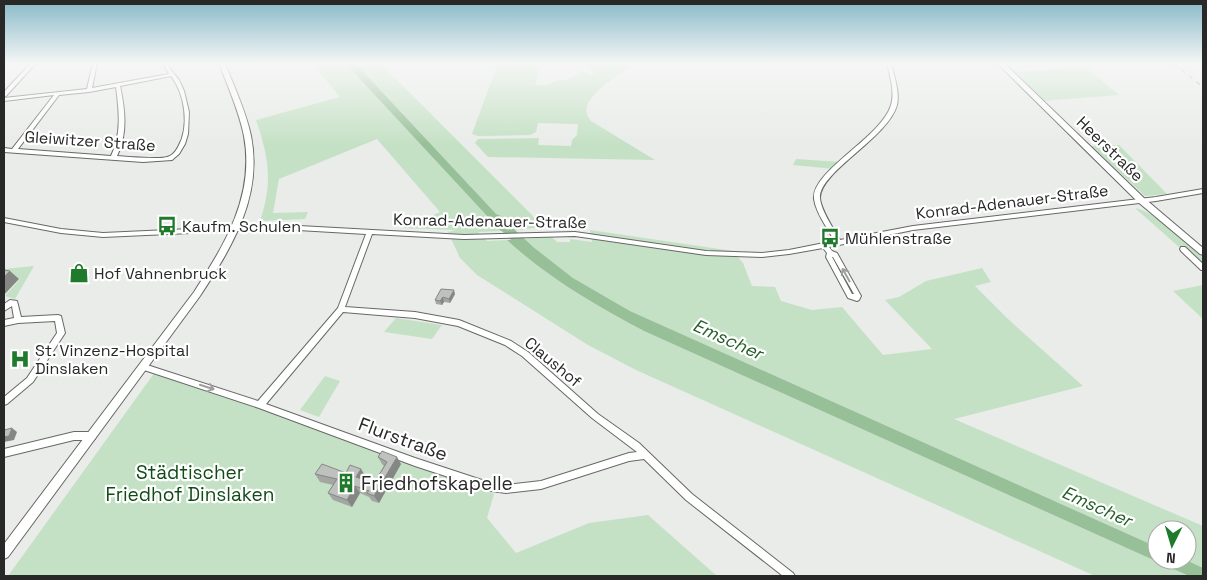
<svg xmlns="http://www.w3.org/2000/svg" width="1207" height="580" viewBox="0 0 1207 580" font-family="'Space Grotesk',sans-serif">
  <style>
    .green { fill: #c5e1c5 }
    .water { fill: #98c098 }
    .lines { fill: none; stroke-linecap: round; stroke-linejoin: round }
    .river { fill: #98c098; fill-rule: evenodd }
    .minor-casing { stroke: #676966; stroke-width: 2 }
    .major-casing { stroke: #676966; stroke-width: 2 }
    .minor { fill: #fff; fill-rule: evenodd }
    .major { fill: #fff; fill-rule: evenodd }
    .rail { stroke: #767876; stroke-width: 1; stroke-dasharray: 5 5; stroke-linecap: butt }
    .wall { fill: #a3a6a3 }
    .shaded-wall { fill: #858785 }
    .building { fill: #bec1be; stroke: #858785 }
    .oneway { stroke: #9e9e9e }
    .labels { text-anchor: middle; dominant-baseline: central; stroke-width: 4.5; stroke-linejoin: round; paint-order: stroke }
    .street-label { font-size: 16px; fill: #272827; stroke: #fff }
    .poi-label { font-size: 16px; fill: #272827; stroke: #fff; text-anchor: start }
    .water-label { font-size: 18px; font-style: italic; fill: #255d29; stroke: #fff }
    .near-street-label { font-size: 19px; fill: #272827; stroke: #fff }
    .near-park-label { font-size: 19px; fill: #104b18; stroke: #fff }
    .near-poi-label { font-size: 19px; fill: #272827; stroke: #fff; text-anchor: start }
  </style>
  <rect width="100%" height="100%" fill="#e9ece9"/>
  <g class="green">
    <path d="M312,63H345L501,231L478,232L487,241L507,240C548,278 595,305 644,331L1189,576H1095L636,370L588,345L477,275L460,258L448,232L456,230L403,228L440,212L377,139L279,179L273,213L308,212L305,219L260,221C273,182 269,158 256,120L340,97Z"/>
    <polygon points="355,63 380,63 531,214 541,227 512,231"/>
    <path d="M498,63H541L535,85H546L562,79L565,81L582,71L591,75L595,73L586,67L587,63H636C622,74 571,100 591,121L655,160L488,157L475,143L478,139L539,138L538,145L571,146L572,140L577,135L578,124L538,123L536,132L530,135L478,136L472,134Z"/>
    <polygon points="1085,67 1119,95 1043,101 1015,72"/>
    <polygon points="1119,145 1167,194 1145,196 1091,146"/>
    <polygon points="796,159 841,162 834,169 793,165"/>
    <path d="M1135,208C1156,212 1186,243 1203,258V264L1186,247H1179Z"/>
    <polygon points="590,230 733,251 743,263 752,286 775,287 781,301 812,310 842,307 883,355 932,349 885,300 899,297 926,281 982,268 991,282 975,286 1008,319 1083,386 954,419 1203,526 1203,568 1186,560 1187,530 1157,530 1157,547 630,311 573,278 523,239 552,237 557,242 570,242 570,239 592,242"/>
    <polygon points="34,266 15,299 5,296 20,279 4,278 4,269"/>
    <polygon points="1203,285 1203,319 1173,291"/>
    <polygon points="396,318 442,325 432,339 384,332"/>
    <polygon points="155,372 345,437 494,494 487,518 516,553 589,523 648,515 717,576 8,576"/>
    <polygon points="325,376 340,381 319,417 300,410"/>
  </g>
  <g class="water">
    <polygon points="345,63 355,63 512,231 501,231"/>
    <path d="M523,239L573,278L630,311L1157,547V560H1186L1203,568V576H1189L644,331C595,305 548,278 507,240Z"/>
  </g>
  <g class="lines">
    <polygon class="river" points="495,214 499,215 532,246 534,249 532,252 524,252 491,221 489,218 491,215"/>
    <defs>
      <g id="minor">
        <polygon points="31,63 36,63 6,96 4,96 4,92"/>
        <path d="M93,63H97L92,88L169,74L163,63H168L170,69L179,80L184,91L189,112L188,134L185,144L179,154L172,160L143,162L4,152V148L12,149L54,95L4,101V98L87,89ZM171,76C185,94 190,127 178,147C176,151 172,156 167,157C164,158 159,158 156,158C143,158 130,157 117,156C128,134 125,109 120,86ZM116,87C119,110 122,134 111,156L18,149L59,95L89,92Z"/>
        <path d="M887,63H891C894,76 900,92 897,105C888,138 819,172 820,198C821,211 834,229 840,240L913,226L1156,197L1203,189V193L1156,201L913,230L829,247L832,251L837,253L861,296L859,300L857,301L848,298L826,257L827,253L823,248L789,254L762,257L706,255L575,236L464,239L372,234L345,307L415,312L459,320L511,341L528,352L598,414L639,443L692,494L793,573L795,576H783L686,500L644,459L629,461L541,489L506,493L491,491L415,466L259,408L141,369L140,367L141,365L144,364L258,401L338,308L366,234L281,229L103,237L61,233L4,222V218L61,229L103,233L281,225L464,235L575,232L706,251L762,253L789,250L834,241C828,228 816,214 814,199C811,171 882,137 891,105C895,92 890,76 887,63ZM832,257H833L854,294H852ZM343,312L415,318L458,326L505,345L522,356L592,418L637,452L629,453L541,481L506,485L491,483L415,458L266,404Z"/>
        <polygon points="1181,247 1185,247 1203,264 1203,270 1201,270 1181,251 1180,249"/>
        <polygon points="10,300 17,301 21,317 58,315 61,316 65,333 33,382 7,404 4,405 4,397 27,378 57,333 55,321 18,323 4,326 4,320 14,318 12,306 4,311 4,304"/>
        <polygon points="74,432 92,432 95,433 96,436 95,439 92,440 74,440 4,457 4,449"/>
      </g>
      <g id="major">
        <path d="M219,63H225C234,87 246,111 251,136C263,197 232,247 200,296L8,557L4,559V544L194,292C225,244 255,196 244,136C239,111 228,87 219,63Z"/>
        <polygon points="997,63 1004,63 1144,198 1203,248 1203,255 1200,254 1138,202"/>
      </g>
    </defs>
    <use href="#minor" class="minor-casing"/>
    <use href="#major" class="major-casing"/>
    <use href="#minor" class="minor"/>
    <use href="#major" class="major"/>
    <polyline class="rail" points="1173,63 1203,87"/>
  </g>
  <g class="wall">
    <polygon points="455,294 450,303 444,302 442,305 436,304 435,300"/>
    <polygon points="378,457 401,464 379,503 372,501 369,497 360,493 352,507 333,500 328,493 333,485 320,482 315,474 346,473 361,469 365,476 364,479 374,483 384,466 382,464"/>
  </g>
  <g class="shaded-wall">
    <polygon points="10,271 19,279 4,295 4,277"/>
    <polygon points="454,290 455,294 450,303 449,299"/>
    <polygon points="443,297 444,302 442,305 440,301"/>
    <polygon points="12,428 17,432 14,440 4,442 4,437"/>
    <polygon points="397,457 401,464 379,503 374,496"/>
    <polygon points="361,469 365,476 361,484 356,477"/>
    <polygon points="355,486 360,493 352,507 347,500"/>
  </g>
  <g class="building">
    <polygon points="4,270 10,271 4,277"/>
    <polygon points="441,289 454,290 449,299 443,297 440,301 435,300"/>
    <polygon points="12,428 9,436 4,437 4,430"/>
    <polygon points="382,451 397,457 374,496 367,493 369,491 355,486 347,500 328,493 337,479 315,474 322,464 346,473 350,465 361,469 356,477 374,483 387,462 378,457"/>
  </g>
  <defs><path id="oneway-shaft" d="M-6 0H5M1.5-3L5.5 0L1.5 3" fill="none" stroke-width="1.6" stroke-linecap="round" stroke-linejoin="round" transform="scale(1.25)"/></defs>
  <g class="oneway">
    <use href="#oneway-shaft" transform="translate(846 275) rotate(-119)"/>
    <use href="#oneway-shaft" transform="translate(207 387) rotate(18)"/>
  </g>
  <linearGradient id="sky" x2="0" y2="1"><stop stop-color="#88b9c8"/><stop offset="0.44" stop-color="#f5f6f5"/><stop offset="1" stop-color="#f5f6f5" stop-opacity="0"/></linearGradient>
  <rect width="1207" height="144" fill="url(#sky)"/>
  <defs>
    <symbol id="bus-bare" viewBox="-9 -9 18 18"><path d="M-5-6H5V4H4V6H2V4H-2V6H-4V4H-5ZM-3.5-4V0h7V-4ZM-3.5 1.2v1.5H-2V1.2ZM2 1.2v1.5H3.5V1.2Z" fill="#1f7b2b" stroke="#fff" stroke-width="2.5" paint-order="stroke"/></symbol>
    <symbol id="shop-bare" viewBox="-9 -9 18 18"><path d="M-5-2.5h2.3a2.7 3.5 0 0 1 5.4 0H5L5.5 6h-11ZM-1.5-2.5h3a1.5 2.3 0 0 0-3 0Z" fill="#1f7b2b" stroke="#fff" stroke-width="2.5" paint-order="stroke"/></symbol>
    <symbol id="hospital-bare" viewBox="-9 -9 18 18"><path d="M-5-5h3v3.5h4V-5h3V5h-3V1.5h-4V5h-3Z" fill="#1f7b2b" stroke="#fff" stroke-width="2.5" paint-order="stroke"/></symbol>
    <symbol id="building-bare" viewBox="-9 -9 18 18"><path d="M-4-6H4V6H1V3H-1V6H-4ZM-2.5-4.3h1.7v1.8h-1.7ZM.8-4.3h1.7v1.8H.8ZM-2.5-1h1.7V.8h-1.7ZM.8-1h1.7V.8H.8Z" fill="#1f7b2b" stroke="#fff" stroke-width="2.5" paint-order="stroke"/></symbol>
  </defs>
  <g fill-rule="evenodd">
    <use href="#bus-bare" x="153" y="212" width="28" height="28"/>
    <use href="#bus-bare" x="816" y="224" width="28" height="28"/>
    <use href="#shop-bare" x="65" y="259" width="28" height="28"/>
    <use href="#hospital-bare" x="6" y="345" width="28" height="28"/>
    <use href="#building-bare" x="332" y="469" width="28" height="28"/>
  </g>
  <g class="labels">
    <g class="street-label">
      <text transform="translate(90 141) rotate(4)">Gleiwitzer Straße</text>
      <text transform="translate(1110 149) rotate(44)">Heerstraße</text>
      <text transform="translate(1012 202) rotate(-7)">Konrad-Adenauer-Straße</text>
      <text transform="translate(490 221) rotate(1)">Konrad-Adenauer-Straße</text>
      <text transform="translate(553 362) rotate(40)">Claushof</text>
    </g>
    <g class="poi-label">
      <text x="182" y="226">Kaufm. Schulen</text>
      <text x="845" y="238">Mühlenstraße</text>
      <text x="94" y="273">Hof Vahnenbruck</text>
      <text x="35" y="350">St. Vinzenz-Hospital<tspan x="35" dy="18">Dinslaken</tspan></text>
    </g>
    <g class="water-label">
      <text transform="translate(728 339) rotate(24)">Emscher</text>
      <text transform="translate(1097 506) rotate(24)">Emscher</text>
    </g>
    <g class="near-street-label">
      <text transform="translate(403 439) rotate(20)">Flurstraße</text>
    </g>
    <g class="near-park-label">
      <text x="190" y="472">Städtischer<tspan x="190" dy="22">Friedhof Dinslaken</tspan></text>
    </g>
    <g class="near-poi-label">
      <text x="361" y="483">Friedhofskapelle</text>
    </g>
  </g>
  <rect width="1207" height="580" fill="none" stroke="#272827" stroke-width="10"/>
  <g transform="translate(1172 545) rotate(185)"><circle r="24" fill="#ffffff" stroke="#a9a9a9"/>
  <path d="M0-4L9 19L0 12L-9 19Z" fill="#1f7b2b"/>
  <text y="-8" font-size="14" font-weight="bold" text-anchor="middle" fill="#272827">N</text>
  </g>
</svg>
